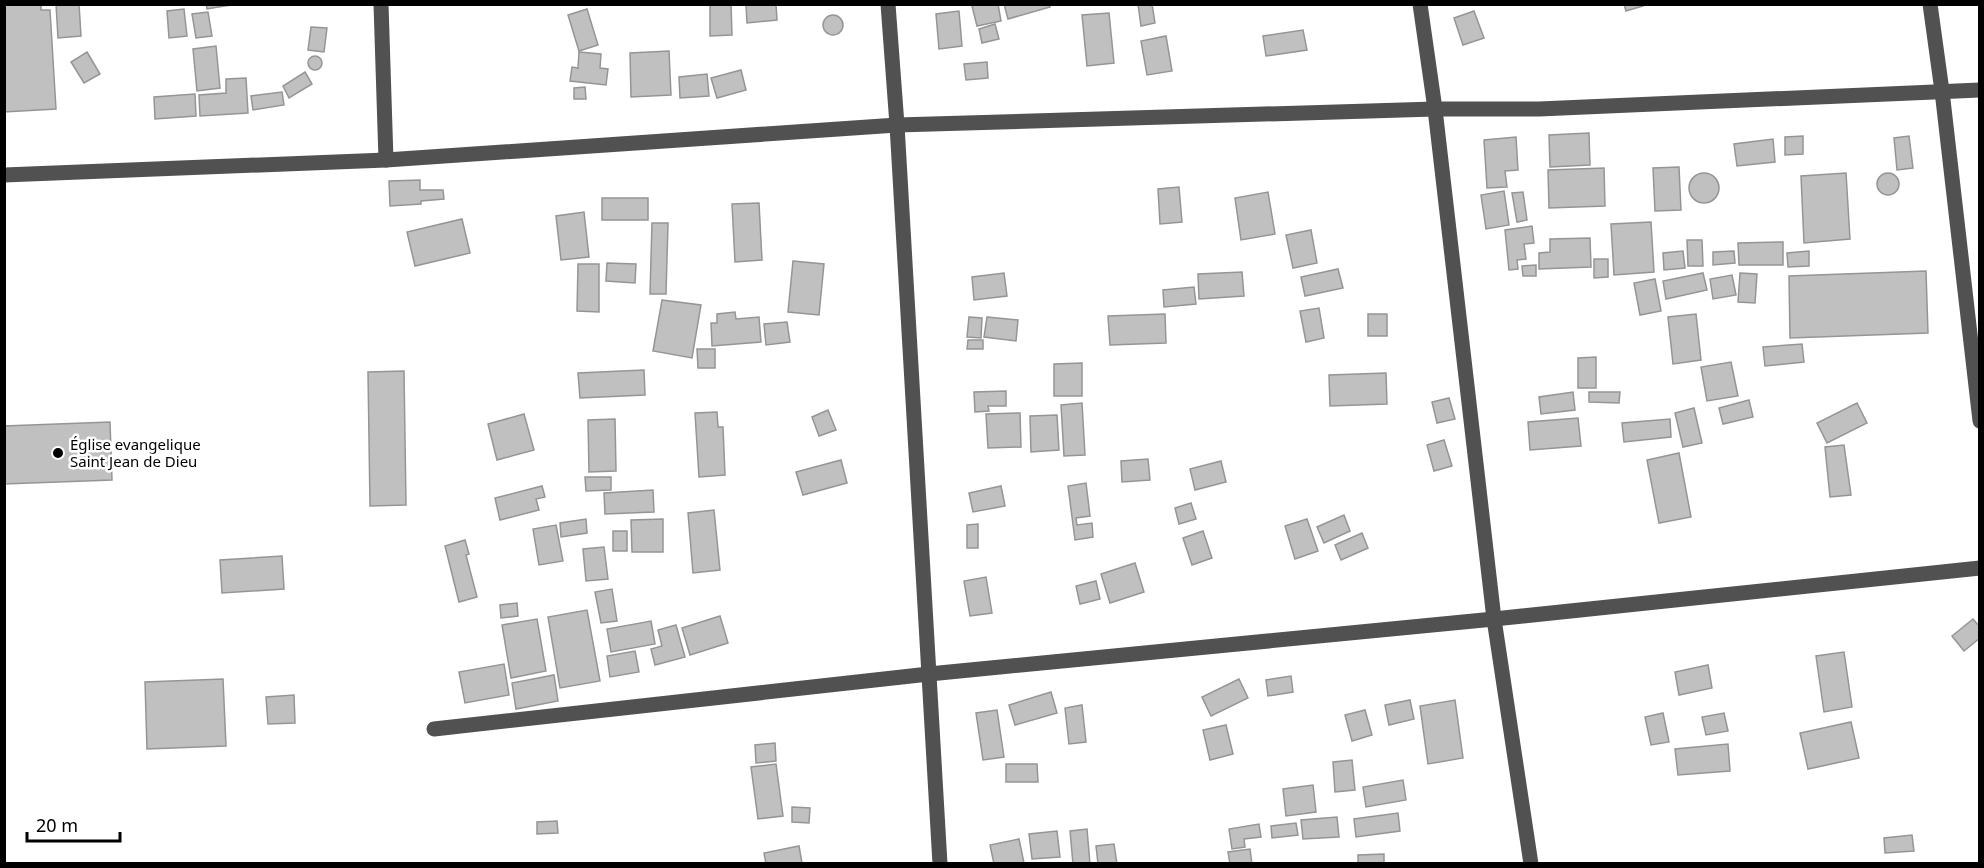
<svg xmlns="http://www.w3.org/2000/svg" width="1984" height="868" viewBox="0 0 1984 868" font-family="'Noto Sans',sans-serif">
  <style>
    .building { fill: #c0c0c0; stroke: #959595; stroke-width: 1.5 }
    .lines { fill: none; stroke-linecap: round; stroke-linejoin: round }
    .minor { stroke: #515151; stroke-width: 15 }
    .poi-dot { fill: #000; stroke: #fff; stroke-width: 2 }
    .labels { text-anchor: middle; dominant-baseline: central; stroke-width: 5; stroke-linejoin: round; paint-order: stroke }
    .poi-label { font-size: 15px; fill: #000; stroke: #fff; text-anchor: start }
  </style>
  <rect width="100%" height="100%" fill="#fff"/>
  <g class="building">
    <polygon points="4,4 41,4 41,10 50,10 56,109 4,112"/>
    <polygon points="56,4 79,4 81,36 58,38"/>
    <polygon points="206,4 237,4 207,9"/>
    <polygon points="710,4 731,4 732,35 710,36"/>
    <polygon points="776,4 777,20 747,23 746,5"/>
    <polygon points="978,4 998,4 1001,21 977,26 972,6"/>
    <polygon points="1004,4 1049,4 1050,7 1008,19"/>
    <polygon points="1138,4 1152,4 1155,23 1141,26"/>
    <polygon points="1624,4 1643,4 1643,6 1626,11"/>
    <polygon points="184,9 187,36 169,38 167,11"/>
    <polygon points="587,9 598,45 579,51 568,15"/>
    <polygon points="959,11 962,46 939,49 936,14"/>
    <polygon points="1474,11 1484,38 1463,45 1454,18"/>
    <polygon points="208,12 212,36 196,38 192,14"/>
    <polygon points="1109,13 1114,63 1087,66 1082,15"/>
    <circle cx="833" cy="25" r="10"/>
    <polygon points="995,24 999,39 982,43 979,29"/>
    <polygon points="311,27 327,28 324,52 308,50"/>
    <polygon points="1303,30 1307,50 1266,56 1263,36"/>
    <polygon points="1166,36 1172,71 1147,75 1141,41"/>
    <polygon points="216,46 220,88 197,91 193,49"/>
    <polygon points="669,51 671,95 631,97 630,53"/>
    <polygon points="87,52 100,74 84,83 71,62"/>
    <polygon points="579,52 601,54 600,68 608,69 606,85 570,81 572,67 578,68"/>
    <circle cx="315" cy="63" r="7"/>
    <polygon points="987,62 988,78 966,80 964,64"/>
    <polygon points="741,70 746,90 717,98 711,78"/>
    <polygon points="305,72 312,84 289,98 283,86"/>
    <polygon points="707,74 709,96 680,98 679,77"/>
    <polygon points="246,78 248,113 200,116 199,95 226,93 226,79"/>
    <polygon points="585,87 586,99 574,99 574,88"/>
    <polygon points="282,92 284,105 253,110 251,96"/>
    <polygon points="195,94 196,116 155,119 154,97"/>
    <polygon points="1589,133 1590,165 1550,167 1549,135"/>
    <polygon points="1803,136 1803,154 1785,155 1785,137"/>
    <polygon points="1909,136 1913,168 1897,170 1894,138"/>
    <polygon points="1516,137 1518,170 1505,171 1507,187 1487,188 1484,140"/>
    <polygon points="1773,139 1775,162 1737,166 1734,144"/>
    <polygon points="1679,167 1681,210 1655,211 1653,168"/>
    <polygon points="1604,168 1605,206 1549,208 1548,170"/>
    <polygon points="1846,173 1850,239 1804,243 1801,176"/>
    <circle cx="1704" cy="188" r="15"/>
    <circle cx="1888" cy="184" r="11"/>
    <polygon points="420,180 420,190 443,190 444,199 421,201 421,204 390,206 389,181"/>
    <polygon points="1179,187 1182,222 1160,224 1158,189"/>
    <polygon points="1504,191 1509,225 1486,229 1481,195"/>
    <polygon points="1268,192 1275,234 1241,240 1235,198"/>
    <polygon points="1523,192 1527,220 1517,222 1512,193"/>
    <rect x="602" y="198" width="46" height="22"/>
    <polygon points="759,203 762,260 735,262 732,204"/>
    <polygon points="584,212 589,257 561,260 556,216"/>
    <polygon points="462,219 470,253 415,266 407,232"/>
    <polygon points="1651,222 1654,272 1614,275 1611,224"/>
    <polygon points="652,223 668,223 666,294 650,294"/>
    <polygon points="1532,226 1534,243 1524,244 1526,259 1517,260 1518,269 1509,270 1505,230"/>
    <polygon points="1311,230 1317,263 1293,268 1286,235"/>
    <polygon points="1590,238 1591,267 1539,269 1539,253 1550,252 1550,239"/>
    <polygon points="1687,240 1702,240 1703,266 1688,266"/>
    <polygon points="1783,242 1783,265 1739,265 1738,243"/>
    <polygon points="1683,251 1685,268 1664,270 1663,253"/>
    <polygon points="1734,251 1735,263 1713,265 1713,252"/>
    <polygon points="1809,251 1809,266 1788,267 1787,253"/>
    <polygon points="1594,259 1608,259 1608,277 1594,278"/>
    <polygon points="793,261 824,264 819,315 788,312"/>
    <polygon points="607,263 636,264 635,283 606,281"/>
    <polygon points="578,264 599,264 599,312 577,311"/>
    <polygon points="1536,265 1536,276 1523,276 1522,266"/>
    <polygon points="1338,269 1343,288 1305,296 1301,277"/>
    <polygon points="1926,271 1928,333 1790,338 1789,276"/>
    <polygon points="1242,272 1244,296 1199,299 1198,274"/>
    <polygon points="1004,273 1007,296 974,300 972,277"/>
    <polygon points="1703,273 1707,290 1666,299 1663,281"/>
    <polygon points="1740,273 1757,274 1755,303 1738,302"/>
    <polygon points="1732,275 1736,295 1713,299 1710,279"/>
    <polygon points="1655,279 1661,311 1640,315 1634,283"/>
    <polygon points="1194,287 1196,304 1164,307 1163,290"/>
    <polygon points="662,300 701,305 692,358 653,351"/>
    <polygon points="1319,308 1324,338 1306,342 1300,311"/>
    <polygon points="735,312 736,319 759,317 761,342 712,346 711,323 717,323 717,314"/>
    <polygon points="1165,314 1166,343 1110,345 1108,316"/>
    <rect x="1368" y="314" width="19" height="22"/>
    <polygon points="1696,314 1701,360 1673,364 1668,317"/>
    <polygon points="969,317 982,318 981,338 967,337"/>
    <polygon points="987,317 1018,320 1016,341 984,337"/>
    <polygon points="787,322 790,342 766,345 764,324"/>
    <polygon points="968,340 983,340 983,349 967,349"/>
    <polygon points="1802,344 1804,362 1765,366 1763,347"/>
    <polygon points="697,349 715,349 715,368 698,368"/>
    <polygon points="1596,357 1596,388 1578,388 1578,358"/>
    <polygon points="1731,362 1738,396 1707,401 1701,367"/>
    <polygon points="1082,363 1082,396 1054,396 1054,364"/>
    <polygon points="644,370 645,395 580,398 578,373"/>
    <polygon points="404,371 406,505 370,506 368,372"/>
    <polygon points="1386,373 1387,404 1330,406 1329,375"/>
    <polygon points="1006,391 1006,406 988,406 989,411 975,412 974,392"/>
    <polygon points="1573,392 1575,410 1541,414 1539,397"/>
    <polygon points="1589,392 1620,392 1619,403 1589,402"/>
    <polygon points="1449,398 1455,419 1437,423 1432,402"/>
    <polygon points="1749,400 1753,417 1723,424 1719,408"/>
    <polygon points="1082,403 1085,455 1064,456 1061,405"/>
    <polygon points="1857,403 1867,423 1827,443 1817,423"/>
    <polygon points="1694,408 1702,443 1683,447 1675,413"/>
    <polygon points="828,410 836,430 819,436 812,417"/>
    <polygon points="717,412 718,427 723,427 725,475 699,477 695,413"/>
    <polygon points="1020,413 1021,447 988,448 986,414"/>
    <polygon points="524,414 534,450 497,460 488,424"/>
    <polygon points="1057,415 1059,450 1031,452 1030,416"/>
    <polygon points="1578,418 1581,446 1530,450 1528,422"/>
    <polygon points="615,419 616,471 589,472 588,420"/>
    <polygon points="1670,419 1671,437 1624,442 1622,423"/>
    <polygon points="110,422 112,480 4,484 4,426"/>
    <polygon points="1444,440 1452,466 1434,471 1427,445"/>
    <polygon points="1844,445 1851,495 1830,497 1825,447"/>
    <polygon points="1679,453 1691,517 1659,523 1647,460"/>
    <polygon points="1148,459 1150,480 1122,482 1121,461"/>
    <polygon points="841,460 847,483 803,495 796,472"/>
    <polygon points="1221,461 1226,482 1195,490 1190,469"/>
    <polygon points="585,477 611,477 611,490 586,491"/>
    <polygon points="1086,483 1090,516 1076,518 1077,525 1092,523 1093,537 1075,540 1068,486"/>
    <polygon points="542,486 545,497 536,499 539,510 500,520 495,498"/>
    <polygon points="1001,486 1005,506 973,512 969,493"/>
    <polygon points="653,490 654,512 605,514 604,493"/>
    <polygon points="1191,503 1196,519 1179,524 1175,508"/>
    <polygon points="714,510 720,570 693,573 688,513"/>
    <polygon points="1344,515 1350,531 1324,543 1317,527"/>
    <polygon points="586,519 587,533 561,537 560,523"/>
    <polygon points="663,519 663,552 632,552 631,520"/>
    <polygon points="1307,519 1318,551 1295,559 1285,526"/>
    <polygon points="978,524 978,548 967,548 967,525"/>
    <polygon points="556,525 563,561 539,565 533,529"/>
    <rect x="613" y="531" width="14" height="20"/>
    <polygon points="1203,531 1212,558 1192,565 1183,538"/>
    <polygon points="1362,533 1368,548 1341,560 1335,545"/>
    <polygon points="465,540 469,554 466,555 477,597 459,602 445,546"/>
    <polygon points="604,547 608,579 586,581 583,549"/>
    <polygon points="282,556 284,589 222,593 220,560"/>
    <polygon points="1135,563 1144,592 1110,603 1101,574"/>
    <polygon points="986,577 992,613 970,616 964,581"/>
    <polygon points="1096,581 1100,599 1080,604 1076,586"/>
    <polygon points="612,589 617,621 601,623 595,592"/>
    <polygon points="517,603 518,616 501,618 500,605"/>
    <polygon points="587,610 600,681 560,688 548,617"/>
    <polygon points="720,616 728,643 690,655 682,628"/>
    <polygon points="537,619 546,671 511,678 502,625"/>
    <polygon points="1973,619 1980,627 1980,638 1964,651 1952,636"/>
    <polygon points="651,621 655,644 611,652 607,629"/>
    <polygon points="676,625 685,657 655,665 651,649 662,646 658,630"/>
    <polygon points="635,651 639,672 610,677 607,656"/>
    <polygon points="1844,652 1852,707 1824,712 1816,656"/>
    <polygon points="504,664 509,695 465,703 459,672"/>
    <polygon points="1708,665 1712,688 1679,695 1675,672"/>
    <polygon points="554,675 558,701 516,709 512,683"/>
    <polygon points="1291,676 1293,692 1268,696 1266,680"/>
    <polygon points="223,679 226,746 147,749 145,682"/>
    <polygon points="1239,679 1248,698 1211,716 1202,697"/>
    <polygon points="1051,692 1057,713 1015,725 1009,705"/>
    <polygon points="294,695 295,723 268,724 266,697"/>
    <polygon points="1410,700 1414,719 1389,725 1385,705"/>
    <polygon points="1455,700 1463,758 1428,764 1420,706"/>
    <polygon points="1082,705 1086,742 1069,744 1065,708"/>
    <polygon points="997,710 1004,757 983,760 976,713"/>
    <polygon points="1365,710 1372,735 1352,741 1345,715"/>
    <polygon points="1663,713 1669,742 1651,745 1645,717"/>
    <polygon points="1724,713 1728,731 1706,735 1702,717"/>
    <polygon points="1851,722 1859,758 1808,769 1800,733"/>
    <polygon points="1226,725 1233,754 1210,760 1203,730"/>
    <polygon points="775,743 776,761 756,763 755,745"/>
    <polygon points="1728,744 1730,771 1678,775 1675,749"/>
    <polygon points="1352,760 1355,790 1335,792 1333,762"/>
    <polygon points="776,764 783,816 758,819 751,767"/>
    <polygon points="1006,764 1037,764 1038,782 1006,782"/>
    <polygon points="1403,780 1406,800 1366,807 1363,787"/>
    <polygon points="1313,785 1316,812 1286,816 1283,789"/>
    <polygon points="792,807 810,808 809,823 792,822"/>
    <polygon points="1398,813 1400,831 1356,837 1354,819"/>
    <polygon points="1337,817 1339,837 1303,839 1301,820"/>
    <polygon points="557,821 558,833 537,834 537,822"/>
    <polygon points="1296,823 1298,835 1272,838 1271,826"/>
    <polygon points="1259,824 1261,837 1244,839 1245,847 1232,849 1229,829"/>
    <polygon points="1087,829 1090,864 1073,864 1070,831"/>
    <polygon points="1057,831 1060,857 1032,859 1029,834"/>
    <polygon points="1912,835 1914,851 1885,853 1884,838"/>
    <polygon points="1019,839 1024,863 994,864 990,845"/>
    <polygon points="1114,844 1117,864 1098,864 1096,846"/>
    <polygon points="799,846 802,863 766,864 764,853"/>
    <polygon points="1250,849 1252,864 1230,864 1228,852"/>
    <polygon points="1384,854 1384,864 1358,864 1358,855"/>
  </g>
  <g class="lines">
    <g class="minor">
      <polyline points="381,4 386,160"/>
      <polyline points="888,4 897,125 940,864"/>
      <polyline points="1420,4 1435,109 1494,619 1531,864"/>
      <polyline points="1930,4 1942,91 1980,421"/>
      <polyline points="4,175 386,160 897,125 1435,109 1539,109 1980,90"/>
      <polyline points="434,729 929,674 1494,619 1980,568"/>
    </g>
  </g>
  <circle class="poi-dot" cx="58" cy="453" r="6"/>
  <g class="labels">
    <g class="poi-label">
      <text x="70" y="444">Église evangelique<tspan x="70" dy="17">Saint Jean de Dieu</tspan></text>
    </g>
  </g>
  <rect width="1984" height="868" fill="none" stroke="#000000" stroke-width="12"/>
  <path d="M27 832v9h93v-9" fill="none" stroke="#000000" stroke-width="3"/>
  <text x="36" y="832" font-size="18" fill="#000000" stroke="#ffffff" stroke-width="4.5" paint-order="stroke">20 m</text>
</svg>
